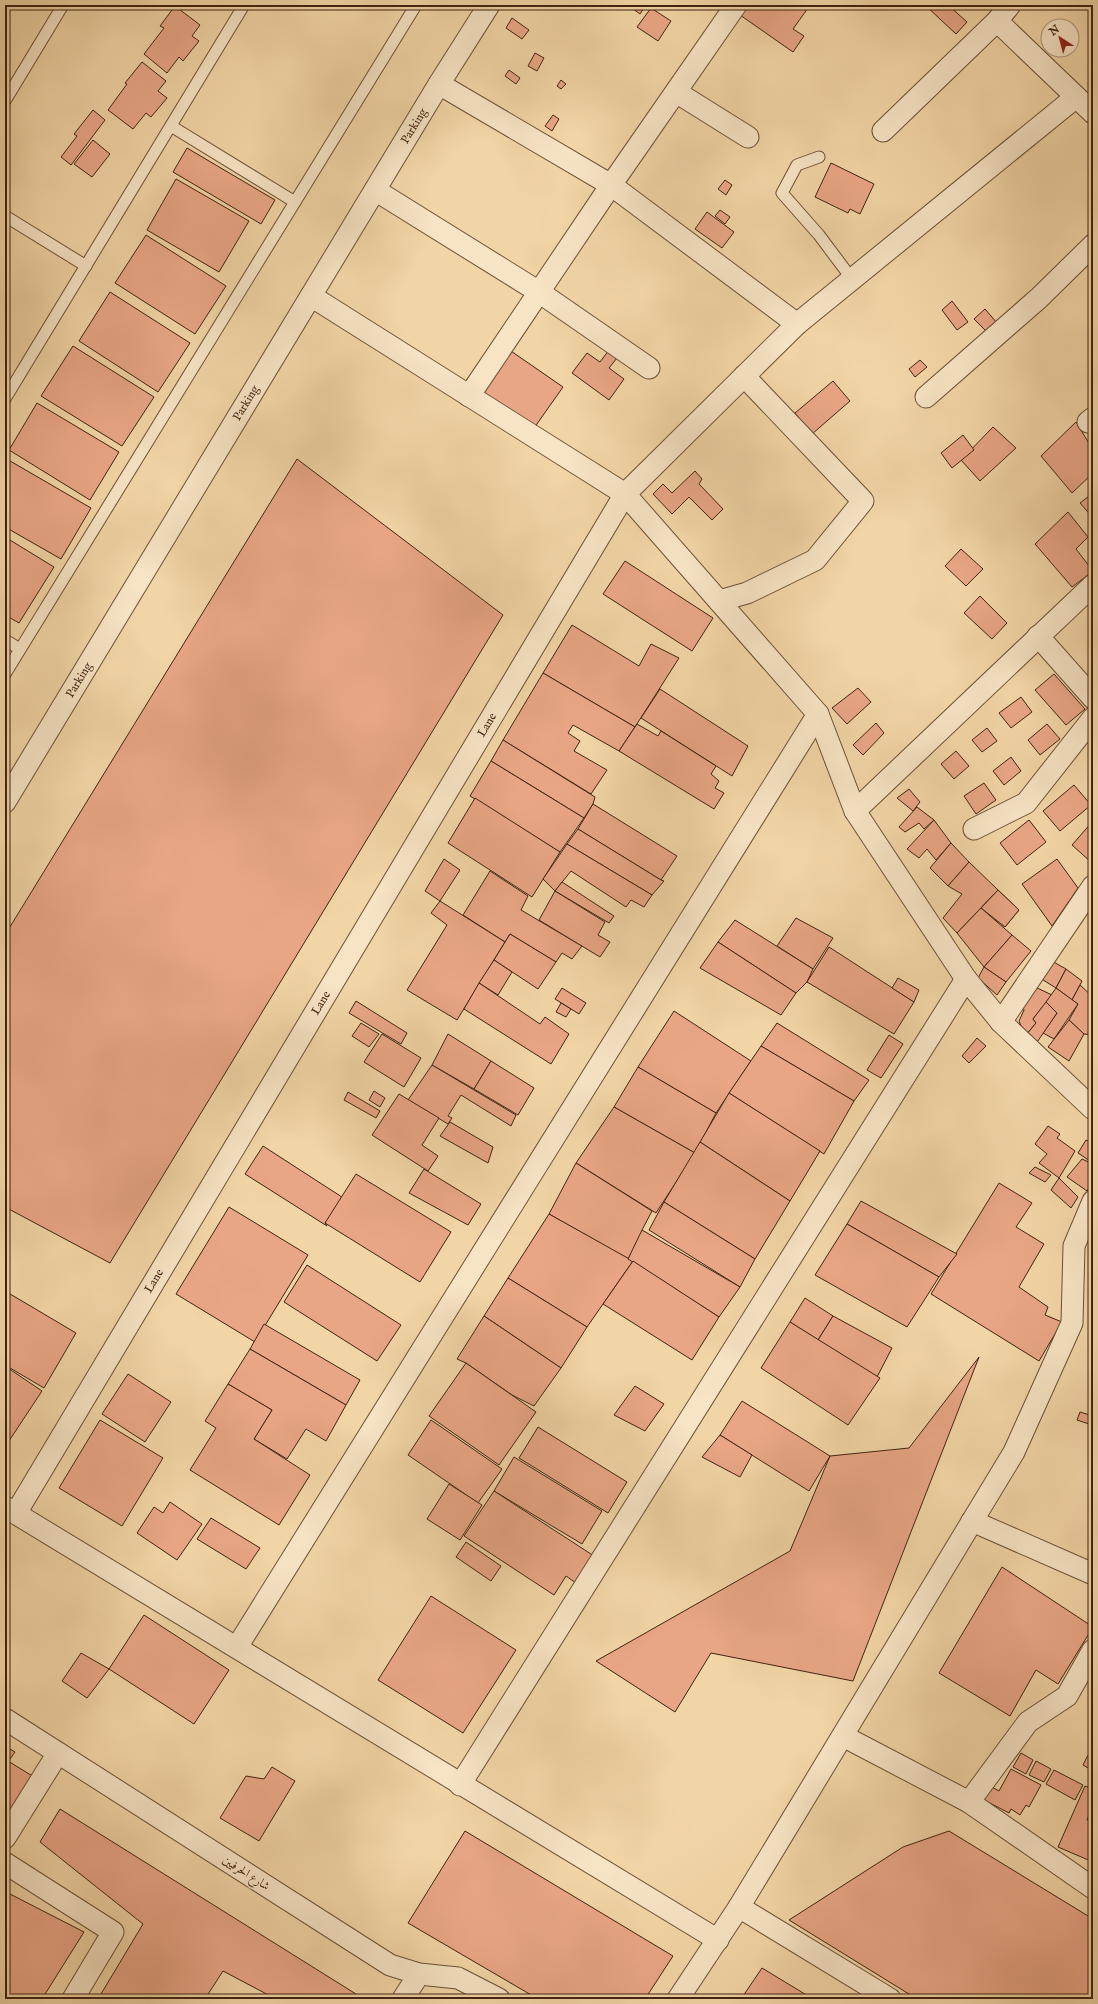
<svg xmlns="http://www.w3.org/2000/svg" width="1098" height="2004" viewBox="0 0 1098 2004" font-family="'IM FELL English',Amiri,serif">
  <style>
    .building { fill: #e9a686; stroke: #402312 }
    .lines { fill: none; stroke-linecap: round; stroke-linejoin: round }
    .lane-casing { stroke: #6c5037; stroke-width: 13 }
    .street-casing { stroke: #6c5037; stroke-width: 23 }
    .lane { stroke: #f7e4c5; stroke-width: 11 }
    .street { stroke: #f7e4c5; stroke-width: 21 }
    .labels { text-anchor: middle; dominant-baseline: central; stroke-width: 3.5; stroke-linejoin: round; paint-order: stroke }
    .street-label { font-size: 12px; fill: #402312; stroke: #f7e4c5 }
  </style>
  <rect width="100%" height="100%" fill="#f2d5a6"/>
  <filter id="stains"><feTurbulence type="fractalNoise" baseFrequency=".005" numOctaves="4"/><feColorMatrix values="0 0 0 0 .2 0 0 0 0 .09 0 0 0 0 .02 0 0 0 .5 -.17"/></filter>
  <radialGradient id="worn" r=".72"><stop offset=".6" stop-color="#630" stop-opacity="0"/><stop offset="1" stop-color="#630" stop-opacity=".3"/></radialGradient>
  <g class="building">
    <polygon points="628,5 640,5 644,8 640,14"/>
    <polygon points="747,5 804,5 808,8 793,29 804,36 793,52 740,15"/>
    <polygon points="925,5 948,5 967,22 956,34"/>
    <polygon points="175,6 200,25 192,36 199,41 183,61 179,57 167,73 144,54 164,28 160,26"/>
    <polygon points="651,8 671,21 658,41 637,27"/>
    <polygon points="512,18 529,30 522,39 506,28"/>
    <polygon points="535,53 544,58 537,71 528,66"/>
    <polygon points="142,62 166,81 158,91 167,98 151,117 146,113 133,129 108,110 127,84 125,83"/>
    <polygon points="509,70 520,78 516,84 505,76"/>
    <polygon points="561,80 566,84 561,89 557,86"/>
    <polygon points="93,110 105,120 71,165 61,157 77,136 74,134"/>
    <polygon points="553,115 559,119 552,131 545,126"/>
    <polygon points="93,140 110,154 92,177 74,164"/>
    <polygon points="187,148 275,200 261,224 173,172"/>
    <polygon points="831,163 874,184 860,214 850,209 848,213 815,197"/>
    <polygon points="176,179 249,221 219,272 147,230"/>
    <polygon points="725,180 732,185 726,195 718,189"/>
    <polygon points="720,210 730,217 725,224 715,216"/>
    <polygon points="707,212 734,232 722,248 695,229"/>
    <polygon points="146,235 226,286 195,334 115,283"/>
    <polygon points="110,292 190,343 158,392 79,341"/>
    <polygon points="952,301 968,322 957,330 942,310"/>
    <polygon points="985,309 997,323 987,332 974,319"/>
    <polygon points="73,346 154,397 122,446 41,396"/>
    <polygon points="612,346 621,353 609,368 624,379 609,400 572,373 587,353 600,362"/>
    <polygon points="508,349 563,387 532,431 504,406 480,390"/>
    <polygon points="920,360 927,367 915,377 909,369"/>
    <polygon points="833,381 850,401 812,434 795,413"/>
    <polygon points="37,403 119,452 90,500 9,450"/>
    <polygon points="1076,422 1093,450 1093,473 1072,493 1041,456"/>
    <polygon points="993,427 1016,448 980,481 961,460"/>
    <polygon points="963,435 974,450 952,468 941,453"/>
    <polygon points="5,458 91,508 61,559 5,527"/>
    <polygon points="297,459 503,615 110,1263 5,1207 5,935"/>
    <polygon points="695,471 702,479 699,484 723,509 712,520 689,497 672,514 653,494 663,484 672,493"/>
    <polygon points="1093,493 1093,518 1080,503"/>
    <polygon points="1068,512 1088,537 1076,549 1093,571 1072,587 1035,544"/>
    <polygon points="5,537 54,567 19,623 5,615"/>
    <polygon points="961,549 983,569 966,586 945,566"/>
    <polygon points="625,561 713,618 692,651 603,594"/>
    <polygon points="980,596 1007,623 992,639 964,613"/>
    <polygon points="572,625 639,666 651,644 679,658 635,727 543,673"/>
    <polygon points="543,673 635,727 619,751 573,725 568,733 580,741 574,751 607,770 591,794 503,740"/>
    <polygon points="1054,674 1085,709 1066,725 1035,690"/>
    <polygon points="858,688 871,702 847,724 832,708"/>
    <polygon points="660,689 748,746 732,776 641,718"/>
    <polygon points="1021,697 1032,712 1011,728 999,713"/>
    <polygon points="876,723 884,733 863,755 853,745"/>
    <polygon points="637,724 658,736 661,731 716,766 711,774 719,781 715,788 724,793 714,809 619,751"/>
    <polygon points="1047,724 1060,739 1040,755 1028,740"/>
    <polygon points="987,728 997,741 982,752 972,740"/>
    <polygon points="503,740 595,797 593,804 584,818 491,761"/>
    <polygon points="956,751 969,766 954,779 941,764"/>
    <polygon points="1011,757 1021,771 1004,785 993,771"/>
    <polygon points="491,761 584,818 560,852 470,796"/>
    <polygon points="1093,768 1093,777 1089,772"/>
    <polygon points="984,783 996,800 976,814 964,796"/>
    <polygon points="1074,785 1091,805 1060,831 1043,811"/>
    <polygon points="909,789 920,802 913,811 897,798"/>
    <polygon points="475,798 560,852 532,897 448,843"/>
    <polygon points="593,804 677,856 661,880 578,829"/>
    <polygon points="917,807 934,820 924,829 919,823 905,832 899,827"/>
    <polygon points="934,820 951,843 936,860 927,849 919,858 907,849"/>
    <polygon points="1029,820 1046,842 1017,865 1000,843"/>
    <polygon points="1093,821 1093,862 1092,863 1072,845"/>
    <polygon points="578,829 661,880 664,881 652,895 567,844"/>
    <polygon points="951,843 969,862 948,886 930,868"/>
    <polygon points="567,844 652,895 644,907 631,900 626,907 571,871 555,891 543,879"/>
    <polygon points="444,859 460,870 440,901 425,891"/>
    <polygon points="1057,859 1078,888 1052,926 1022,884"/>
    <polygon points="969,862 998,890 957,933 943,918 962,894 948,886"/>
    <polygon points="490,871 528,896 521,910 582,946 572,959 562,953 556,962 510,934 505,942 463,915"/>
    <polygon points="562,882 614,916 609,923 555,891"/>
    <polygon points="998,890 1019,910 1005,927 981,908"/>
    <polygon points="998,890 1019,910 1005,927 981,908"/>
    <polygon points="555,891 605,922 598,935 610,942 600,957 539,920"/>
    <polygon points="440,901 505,942 457,1020 407,990 447,925 431,913"/>
    <polygon points="981,908 1012,935 984,967 957,933"/>
    <polygon points="796,918 833,938 813,969 777,946"/>
    <polygon points="735,920 813,969 807,982 796,993 718,942"/>
    <polygon points="510,934 556,962 538,989 494,960"/>
    <polygon points="1012,935 1031,951 1006,982 984,967"/>
    <polygon points="718,942 796,993 781,1015 700,968"/>
    <polygon points="829,947 914,1002 894,1034 807,982"/>
    <polygon points="494,960 512,972 498,995 479,983"/>
    <polygon points="1050,960 1066,969 1056,988 1040,978"/>
    <polygon points="984,967 1006,982 997,995 978,978"/>
    <polygon points="1066,969 1082,981 1072,1000 1056,988"/>
    <polygon points="898,978 919,990 914,1002 892,988"/>
    <polygon points="479,983 540,1024 545,1017 569,1034 551,1064 464,1009"/>
    <polygon points="1080,985 1093,997 1093,1035 1084,1034 1069,1020 1078,1004 1072,1000"/>
    <polygon points="1035,987 1052,995 1033,1019 1036,1023 1021,1041 1022,1028 1019,1021 1024,1010 1020,1001"/>
    <polygon points="562,988 586,1003 579,1014 555,999"/>
    <polygon points="1056,988 1078,1004 1054,1039 1043,1033 1057,1013 1046,1002"/>
    <polygon points="356,1001 407,1033 401,1044 349,1013"/>
    <polygon points="1046,1002 1057,1013 1031,1051 1021,1041 1036,1023 1033,1019"/>
    <polygon points="561,1003 571,1009 566,1017 556,1012"/>
    <polygon points="674,1011 751,1061 716,1113 638,1067"/>
    <polygon points="1069,1020 1084,1034 1069,1061 1048,1047"/>
    <polygon points="361,1023 379,1034 369,1047 352,1036"/>
    <polygon points="777,1023 869,1080 854,1101 761,1046"/>
    <polygon points="382,1034 421,1058 404,1087 364,1062"/>
    <polygon points="448,1034 491,1061 474,1089 432,1065"/>
    <polygon points="889,1035 903,1044 881,1078 867,1070"/>
    <polygon points="977,1038 986,1046 969,1063 962,1056"/>
    <polygon points="761,1046 854,1101 824,1154 729,1093"/>
    <polygon points="491,1061 534,1088 518,1115 474,1089"/>
    <polygon points="432,1065 516,1115 511,1126 461,1095 448,1116 452,1118 448,1124 408,1100"/>
    <polygon points="638,1067 716,1113 695,1153 614,1107"/>
    <polygon points="374,1091 385,1098 380,1107 369,1100"/>
    <polygon points="348,1092 380,1111 376,1118 344,1100"/>
    <polygon points="729,1093 820,1151 790,1201 700,1142"/>
    <polygon points="399,1094 439,1118 422,1145 438,1156 428,1171 372,1135"/>
    <polygon points="614,1107 695,1153 656,1213 576,1163"/>
    <polygon points="450,1122 493,1147 488,1163 440,1136"/>
    <polygon points="1048,1126 1060,1134 1057,1138 1075,1151 1059,1178 1039,1163 1047,1154 1035,1144"/>
    <polygon points="1086,1140 1093,1144 1093,1163 1078,1153"/>
    <polygon points="700,1142 790,1201 755,1259 664,1202"/>
    <polygon points="263,1146 345,1199 325,1223 327,1226 245,1174"/>
    <polygon points="1082,1159 1093,1164 1093,1181 1087,1191 1067,1177"/>
    <polygon points="576,1163 652,1211 642,1230 644,1234 628,1259 549,1214"/>
    <polygon points="1035,1167 1051,1175 1045,1182 1029,1173"/>
    <polygon points="424,1169 481,1204 468,1225 409,1193"/>
    <polygon points="356,1174 451,1232 420,1282 325,1223"/>
    <polygon points="1059,1178 1078,1197 1071,1208 1051,1190"/>
    <polygon points="999,1183 1032,1203 1016,1227 1044,1244 1019,1287 1048,1307 1045,1315 1062,1322 1039,1361 931,1294"/>
    <polygon points="861,1201 957,1254 939,1277 847,1224"/>
    <polygon points="664,1202 755,1259 740,1287 649,1230"/>
    <polygon points="229,1207 308,1255 255,1342 176,1294"/>
    <polygon points="549,1214 633,1261 587,1327 508,1278"/>
    <polygon points="847,1224 939,1277 907,1327 815,1275"/>
    <polygon points="642,1230 740,1287 719,1317 628,1259"/>
    <polygon points="633,1261 719,1317 692,1360 603,1304"/>
    <polygon points="307,1265 401,1325 377,1361 284,1302"/>
    <polygon points="508,1278 587,1327 561,1368 484,1316"/>
    <polygon points="5,1291 76,1333 44,1388 5,1365"/>
    <polygon points="805,1298 833,1316 818,1340 790,1322"/>
    <polygon points="484,1316 561,1368 534,1406 512,1395 466,1363 457,1359"/>
    <polygon points="833,1316 892,1348 877,1377 818,1340"/>
    <polygon points="790,1322 880,1378 848,1425 761,1368"/>
    <polygon points="264,1324 360,1380 346,1405 250,1349"/>
    <polygon points="250,1349 346,1405 326,1441 306,1429 287,1459 254,1439 272,1410 228,1384"/>
    <polygon points="979,1357 853,1681 711,1653 675,1712 596,1661 790,1551 830,1456 909,1448"/>
    <polygon points="466,1363 536,1412 499,1465 429,1416"/>
    <polygon points="5,1366 42,1391 5,1447"/>
    <polygon points="128,1374 171,1402 145,1442 102,1414"/>
    <polygon points="228,1384 272,1410 254,1439 310,1475 279,1525 190,1470 216,1428 205,1421"/>
    <polygon points="635,1386 664,1404 645,1431 614,1415"/>
    <polygon points="742,1401 830,1456 809,1491 720,1435"/>
    <polygon points="1080,1412 1093,1416 1092,1425 1077,1420"/>
    <polygon points="100,1420 163,1458 122,1526 59,1488"/>
    <polygon points="431,1420 502,1469 478,1503 408,1455"/>
    <polygon points="538,1427 627,1482 608,1513 519,1458"/>
    <polygon points="720,1435 752,1455 740,1477 702,1457"/>
    <polygon points="514,1457 602,1511 582,1544 494,1491"/>
    <polygon points="449,1484 482,1505 460,1540 427,1519"/>
    <polygon points="494,1491 594,1556 576,1583 566,1576 554,1595 464,1536"/>
    <polygon points="170,1502 202,1524 177,1560 137,1533 154,1507 163,1513"/>
    <polygon points="211,1518 260,1548 246,1569 197,1539"/>
    <polygon points="466,1542 501,1566 491,1581 456,1557"/>
    <polygon points="1002,1567 1093,1627 1058,1684 1036,1670 1010,1716 939,1673"/>
    <polygon points="431,1596 516,1650 463,1733 378,1680"/>
    <polygon points="144,1615 229,1670 194,1724 109,1669"/>
    <polygon points="81,1653 109,1669 87,1698 62,1681"/>
    <polygon points="5,1746 15,1752 5,1766"/>
    <polygon points="1021,1753 1033,1760 1026,1774 1013,1767"/>
    <polygon points="1088,1755 1093,1758 1093,1771 1083,1765"/>
    <polygon points="8,1761 34,1777 11,1812 5,1808 5,1766"/>
    <polygon points="1036,1761 1051,1769 1044,1782 1029,1775"/>
    <polygon points="272,1767 295,1781 259,1841 220,1818 246,1776 264,1779"/>
    <polygon points="1011,1769 1041,1785 1029,1807 1026,1805 1020,1815 1011,1809 1009,1813 982,1799 990,1786 999,1791"/>
    <polygon points="1054,1770 1083,1785 1075,1800 1046,1784"/>
    <polygon points="1085,1786 1093,1789 1093,1806 1087,1820 1093,1822 1093,1862 1058,1847"/>
    <polygon points="60,1809 364,1999 276,1999 223,1971 205,1999 98,1999 143,1924 40,1842"/>
    <polygon points="465,1831 673,1956 645,1999 538,1999 408,1923"/>
    <polygon points="949,1831 1093,1919 1093,1999 917,1999 789,1920 903,1847"/>
    <polygon points="10,1894 84,1932 42,1999 5,1999 5,1901"/>
    <polygon points="762,1968 813,1999 741,1999"/>
  </g>
  <g class="lines">
    <defs>
      <g id="lane">
        <polyline points="5,101 63,5"/>
        <polyline points="171,126 295,202"/>
        <polyline points="819,157 797,165 782,193 819,235 852,279"/>
        <polyline points="5,216 86,266"/>
        <polyline points="5,399 244,5"/>
        <polyline points="5,640 20,649"/>
        <polyline points="5,674 416,5"/>
      </g>
      <g id="street">
        <polyline points="997,21 1093,113"/>
        <polyline points="439,84 611,185 797,324"/>
        <polyline points="676,92 748,137"/>
        <polyline points="883,131 997,21 1010,5"/>
        <polyline points="375,190 539,292 649,368"/>
        <polyline points="311,296 625,494 818,714 855,811 966,979 1001,1022 1093,1109"/>
        <polyline points="469,396 611,185 736,5"/>
        <polyline points="926,397 1039,298 1093,245"/>
        <polyline points="1088,422 1093,418"/>
        <polyline points="719,601 747,593 815,560 863,501 744,376"/>
        <polyline points="1038,636 1093,698"/>
        <polyline points="5,802 439,84 489,5"/>
        <polyline points="855,811 1093,585"/>
        <polyline points="974,829 1026,803 1093,718"/>
        <polyline points="1001,1022 1093,886"/>
        <polyline points="5,1507 718,1940"/>
        <polyline points="16,1513 625,494 797,324 1076,97"/>
        <polyline points="972,1521 1093,1574"/>
        <polyline points="237,1647 818,714"/>
        <polyline points="5,1719 390,1965 419,1974 458,1978 499,1999"/>
        <polyline points="843,1736 969,1802 1093,1888"/>
        <polyline points="460,1785 966,979"/>
        <polyline points="969,1802 1028,1722 1067,1696 1093,1650"/>
        <polyline points="5,1838 58,1753"/>
        <polyline points="5,1863 113,1932 73,1999"/>
        <polyline points="739,1907 890,1999"/>
        <polyline points="403,1999 419,1974"/>
        <polyline points="678,1999 739,1907 1014,1452 1072,1323 1074,1246 1093,1201"/>
      </g>
    </defs>
    <use href="#lane" class="lane-casing"/>
    <use href="#street" class="street-casing"/>
    <use href="#lane" class="lane"/>
    <use href="#street" class="street"/>
  </g>
  <g class="labels">
    <g class="street-label">
      <text transform="translate(414 126) rotate(-59)">Parking</text>
      <text transform="translate(246 403) rotate(-59)">Parking</text>
      <text transform="translate(79 680) rotate(-59)">Parking</text>
      <text transform="translate(487 725) rotate(-59)">Lane</text>
      <text transform="translate(321 1003) rotate(-59)">Lane</text>
      <text transform="translate(154 1281) rotate(-59)">Lane</text>
      <text transform="translate(246 1873) rotate(33)">شارع الحرفيين</text>
    </g>
  </g>
  <rect width="1098" height="2004" fill="none" stroke="#f2d5a6" stroke-width="20"/>
  <rect x="6" y="6" width="1086" height="1992" fill="none" stroke="#402312" stroke-width="2"/>
  <rect x="10" y="10" width="1078" height="1984" fill="none" stroke="#402312"/>
  <g transform="translate(1060 38) rotate(324)"><circle r="19" fill="#f7e4c5" stroke="#ae977d"/>
  <path d="M0-3L7 15L0 10L-7 15Z" fill="#8f2418"/>
  <text y="-6" font-size="11" font-weight="bold" text-anchor="middle" fill="#402312">N</text>
  </g>
  <rect width="100%" height="100%" filter="url(#stains)"/>
  <rect width="100%" height="100%" fill="url(#worn)"/>
</svg>
